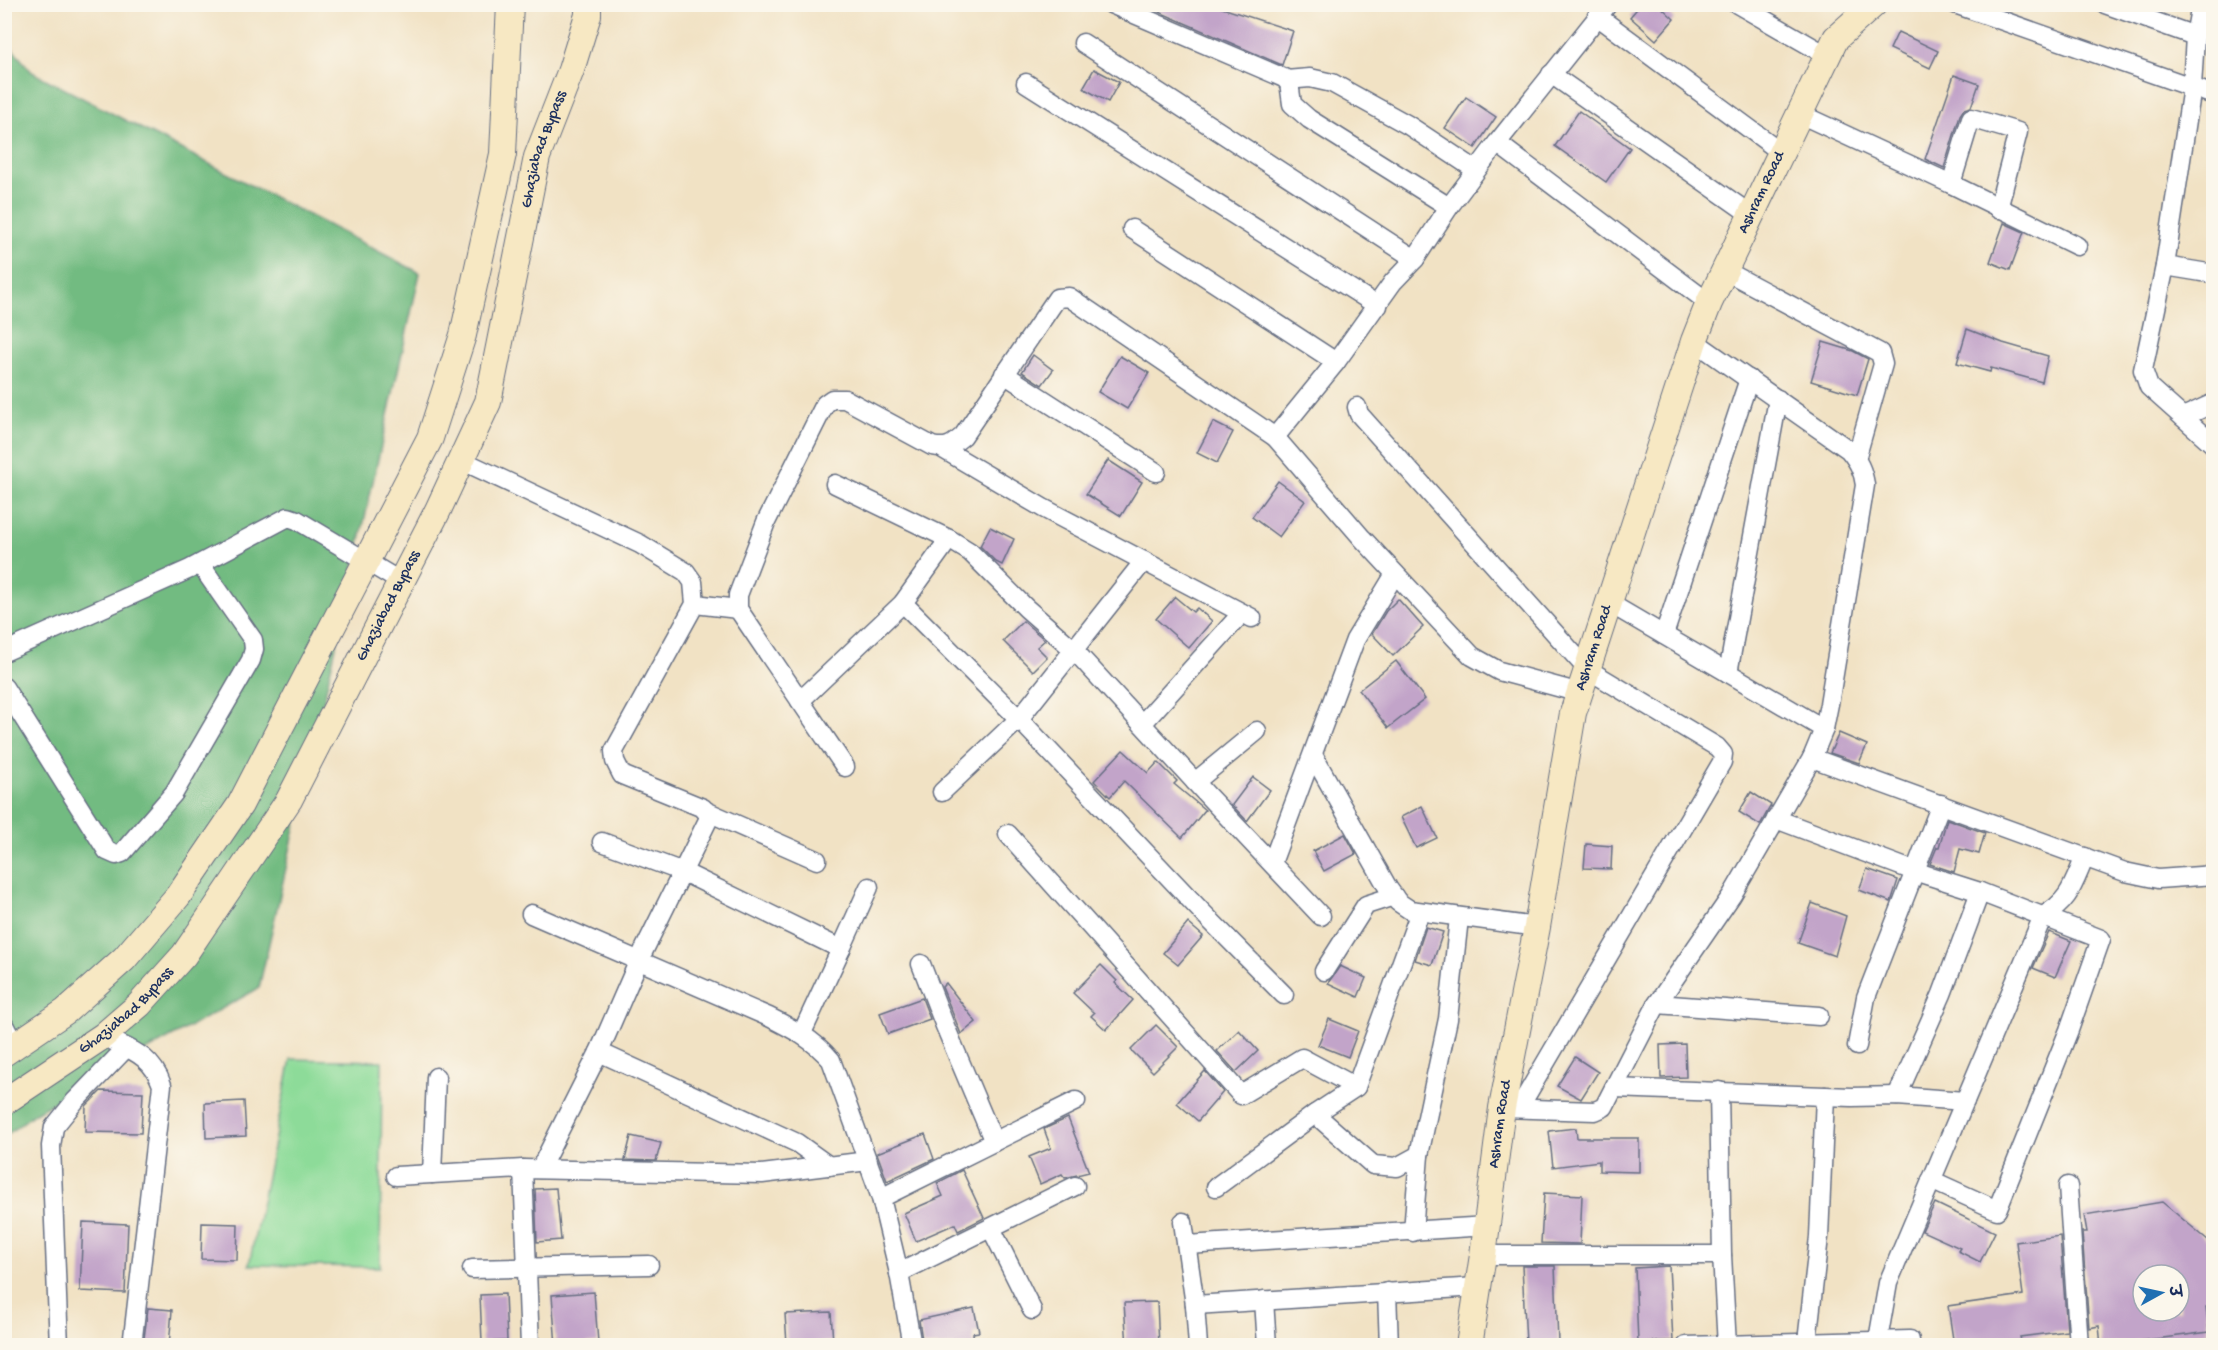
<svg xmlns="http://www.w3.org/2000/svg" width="2218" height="1350" viewBox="0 0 2218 1350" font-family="'Gochi Hand','Playpen Sans Deva',sans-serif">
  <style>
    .green { fill: #8ddb99; stroke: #54857c; stroke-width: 1.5 }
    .forest { fill: #72bb81; stroke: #467570; stroke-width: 1.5 }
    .building { fill: #c2a4c9; fill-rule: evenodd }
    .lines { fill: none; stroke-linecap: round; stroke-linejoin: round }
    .street-casing { stroke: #666e82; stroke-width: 21 }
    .secondary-casing { stroke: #666e82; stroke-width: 28 }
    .street { stroke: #fff; stroke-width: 18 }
    .secondary { stroke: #f7e8c3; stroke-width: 26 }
    .labels { text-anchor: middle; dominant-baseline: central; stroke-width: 4.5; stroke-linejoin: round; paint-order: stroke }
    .street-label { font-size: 16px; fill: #1b2f5e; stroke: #fbf7ec }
  </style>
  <rect width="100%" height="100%" fill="#fbf7ec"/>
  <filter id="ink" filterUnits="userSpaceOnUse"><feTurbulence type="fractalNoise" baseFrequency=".0167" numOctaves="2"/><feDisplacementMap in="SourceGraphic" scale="12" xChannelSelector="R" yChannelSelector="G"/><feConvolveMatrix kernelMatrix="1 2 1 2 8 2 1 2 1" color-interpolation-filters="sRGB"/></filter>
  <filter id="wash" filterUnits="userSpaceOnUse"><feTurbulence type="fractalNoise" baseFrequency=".008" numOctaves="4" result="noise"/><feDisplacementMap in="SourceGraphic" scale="24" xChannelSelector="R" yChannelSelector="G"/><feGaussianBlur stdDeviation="1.35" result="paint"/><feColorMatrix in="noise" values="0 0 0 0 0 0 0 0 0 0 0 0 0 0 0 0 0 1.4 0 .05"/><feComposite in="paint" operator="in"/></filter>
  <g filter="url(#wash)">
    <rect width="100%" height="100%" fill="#f1e2c4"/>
    <polygon class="green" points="291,1059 382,1061 380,1267 249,1265"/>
    <polygon class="forest" points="4,39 32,72 420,273 259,988 35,1113 5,1136"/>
    <g id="blocks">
      <g class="building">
        <polygon points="1141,4 1210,4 1293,31 1282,65"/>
        <polygon points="1641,4 1658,4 1674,19 1656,40 1630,17"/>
        <polygon points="1898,32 1938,51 1930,68 1890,49"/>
        <polygon points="1094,69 1119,82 1108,102 1083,88"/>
        <polygon points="1954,75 1979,84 1971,107 1964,109 1960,115 1944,168 1925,159"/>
        <polygon points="1466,97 1496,117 1475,148 1445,128"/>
        <polygon points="1579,111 1630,148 1606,182 1555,146"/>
        <polygon points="2004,223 2024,232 2010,270 1990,262"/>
        <polygon points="1967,329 2003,343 2048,356 2042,382 1991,368 1990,372 1957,363"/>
        <polygon points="1823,342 1853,351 1868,359 1857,395 1811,381"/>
        <polygon points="1033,355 1053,370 1042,385 1022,372"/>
        <polygon points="1120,356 1149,373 1127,409 1098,392"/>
        <polygon points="1213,422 1233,432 1217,463 1197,453"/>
        <polygon points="1108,460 1142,482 1121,516 1086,494"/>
        <polygon points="1278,481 1305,501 1279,537 1252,517"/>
        <polygon points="990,527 1014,539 1002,565 996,562 980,546"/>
        <polygon points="1175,597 1193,612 1197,608 1212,621 1189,648 1156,619"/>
        <polygon points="1398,599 1423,627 1393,656 1372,634 1386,611"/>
        <polygon points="1023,621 1045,640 1037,647 1047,657 1033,671 1003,641"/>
        <polygon points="1396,661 1425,699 1388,728 1359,690"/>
        <polygon points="1839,733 1867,745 1859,763 1830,753"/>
        <polygon points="1123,750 1148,773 1158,762 1177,781 1174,784 1205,810 1182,838 1124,781 1110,797 1094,781"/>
        <polygon points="1253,777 1270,790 1247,821 1232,805"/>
        <polygon points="1751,792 1771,805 1760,825 1739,812"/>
        <polygon points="1422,806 1437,838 1416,848 1401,817"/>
        <polygon points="1947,819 1985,833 1979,854 1960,849 1954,872 1930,864 1937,847 1939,847"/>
        <polygon points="1345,834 1356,854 1324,871 1313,851"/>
        <polygon points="1586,844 1612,846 1611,869 1584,868"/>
        <polygon points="1867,869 1898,880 1891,902 1859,890"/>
        <polygon points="1812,903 1846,916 1835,956 1798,943"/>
        <polygon points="1188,923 1203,936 1178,965 1163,953"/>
        <polygon points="1426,927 1443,932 1432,965 1415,960"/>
        <polygon points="2049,932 2071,941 2055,977 2033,968"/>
        <polygon points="1101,965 1117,981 1115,983 1133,1000 1106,1030 1091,1016 1094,1013 1073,993"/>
        <polygon points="1340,966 1366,978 1358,997 1328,983"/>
        <polygon points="946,983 976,1022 961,1034 942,987"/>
        <polygon points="922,998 930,1019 888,1034 880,1013"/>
        <polygon points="1329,1019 1358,1031 1348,1057 1318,1045"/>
        <polygon points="1156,1025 1178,1047 1153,1072 1131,1050"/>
        <polygon points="1239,1030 1258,1051 1236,1072 1217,1051"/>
        <polygon points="1685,1044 1686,1077 1661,1078 1660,1045"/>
        <polygon points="1575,1057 1598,1072 1581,1099 1557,1086"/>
        <polygon points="1205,1071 1223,1092 1198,1121 1177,1103"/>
        <polygon points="101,1091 143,1092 141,1133 85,1132 86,1106"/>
        <polygon points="244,1101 246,1136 206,1138 205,1103"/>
        <polygon points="1068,1118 1089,1172 1065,1178 1062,1174 1040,1184 1029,1157 1051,1148 1044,1129"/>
        <polygon points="1576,1128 1577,1138 1639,1138 1639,1172 1599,1171 1599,1161 1553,1167 1549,1131"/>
        <polygon points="925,1134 934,1159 887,1181 877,1153"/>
        <polygon points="631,1136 661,1143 656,1161 625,1160"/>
        <polygon points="962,1170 984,1218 958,1231 955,1224 916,1241 904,1213 943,1196 937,1183"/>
        <polygon points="556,1188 561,1240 537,1242 535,1189"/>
        <polygon points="1544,1193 1582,1195 1580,1244 1541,1243"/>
        <path d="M2162,1202L2214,1245V1307H2206L2209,1332L2101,1346L2099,1326L2089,1328L2082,1232H2087L2084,1215ZM2143,1275H2179V1311H2143Z"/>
        <polygon points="1935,1203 1995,1232 1980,1262 1958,1251 1960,1248 1922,1231"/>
        <polygon points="83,1222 128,1224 125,1293 80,1291"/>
        <polygon points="202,1223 238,1224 237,1260 201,1259"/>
        <polygon points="2060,1236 2067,1331 2020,1337 2022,1346 1954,1346 1948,1306 2023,1295 2016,1242"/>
        <polygon points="1522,1266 1555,1266 1558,1342 1526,1343"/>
        <polygon points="1669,1266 1673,1341 1638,1342 1635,1268"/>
        <polygon points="594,1292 598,1342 556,1346 552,1295"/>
        <polygon points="505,1294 507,1341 482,1342 480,1295"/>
        <polygon points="1157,1302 1159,1346 1127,1346 1124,1303"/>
        <polygon points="148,1308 172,1310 169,1346 143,1346"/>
        <polygon points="974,1308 979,1332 973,1333 974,1346 923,1346 919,1320"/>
        <polygon points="831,1312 833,1342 787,1344 785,1314"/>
      </g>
    </g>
  </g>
  <g filter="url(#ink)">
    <use href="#blocks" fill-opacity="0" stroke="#666e82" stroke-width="1.5"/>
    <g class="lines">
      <defs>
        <g id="street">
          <polyline points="1111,4 1284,78 1289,82 1292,104 1309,119 1449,207"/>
          <polyline points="1737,4 1828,56"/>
          <polyline points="1955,4 2214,95"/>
          <polyline points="2105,4 2195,36"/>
          <polyline points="2201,4 2195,36 2192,87 2165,266 2143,370 2149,387 2214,445"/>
          <polyline points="1597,16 1781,152"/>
          <polyline points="1083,43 1415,259"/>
          <polyline points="1551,74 1750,214"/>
          <polyline points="1286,80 1310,78 1332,83 1408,125 1476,170"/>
          <polyline points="1026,83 1378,306"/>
          <polyline points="1800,114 1951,184 2077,246"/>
          <polyline points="1497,143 1709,303"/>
          <polyline points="1951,184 1971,118 2018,132 1998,209"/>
          <polyline points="1132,229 1336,362"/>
          <polyline points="2165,266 2214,274"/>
          <polyline points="1724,270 1880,353 1883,364 1856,459"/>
          <path d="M1694,341L1849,450C1858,461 1863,470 1865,485L1829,704L1824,729L1812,758"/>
          <polyline points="1004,374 1156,472"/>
          <polyline points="1357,407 1359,414 1587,669 1717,747 1723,754 1722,762 1519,1108"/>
          <polyline points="2183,417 2214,403"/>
          <polyline points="1275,437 1336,362 1393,282 1415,259 1449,207 1497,143 1608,4"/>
          <polyline points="943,449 1043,508 1252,618"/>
          <polyline points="461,460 640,544 686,572 693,582 695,604 614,751 615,761 622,775 703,808 708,814 708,820 639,960 599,1052 540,1169"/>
          <polyline points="835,484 949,539 970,552 1026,608 1074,650 1207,795 1321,916"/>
          <polyline points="903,603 1019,719 1202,912 1284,995"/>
          <polyline points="1609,603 1824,729"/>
          <polyline points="695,604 738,609"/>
          <polyline points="1664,635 1749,379"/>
          <polyline points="4,652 190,569 288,517 297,520 401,582"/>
          <polyline points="1728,673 1778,399"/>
          <polyline points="4,687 107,851 116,855 122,853 174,793 251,660 254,649 253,640 200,564"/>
          <polyline points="800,701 903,603 949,539"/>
          <polyline points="1142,724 1242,613"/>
          <polyline points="1313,755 1388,888 1398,902 1410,910 1537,927"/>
          <path d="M845,767L738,609V595L766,522L825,404L832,399H845L932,446C947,449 951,446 963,436L1057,298L1069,297L1275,437L1362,538L1472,656L1499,671L1580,693"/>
          <polyline points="1195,782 1257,731"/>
          <polyline points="942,792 1019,719 1144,561"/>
          <polyline points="706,811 817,860"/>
          <polyline points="1776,819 1914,871 1980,892 2101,939 2069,1030 1997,1210 1931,1180"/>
          <polyline points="1008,834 1241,1095 1302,1058 1356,1087"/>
          <polyline points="602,842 683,872 841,949 802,1033"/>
          <polyline points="1272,863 1355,640 1395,574"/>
          <path d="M531,914L769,1017C793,1029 813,1039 831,1060L881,1198L899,1273L912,1346"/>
          <polyline points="841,949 869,887"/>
          <polyline points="921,964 945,1026 994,1142"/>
          <polyline points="1324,971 1366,905 1394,896"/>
          <polyline points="1657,1004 1819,1016"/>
          <polyline points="4,1025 15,1046"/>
          <path d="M103,1036C130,1050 151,1054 162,1085L132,1346"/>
          <polyline points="1857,1046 1866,997 1941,804"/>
          <polyline points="599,1052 797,1143 829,1166"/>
          <polyline points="1614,1088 1852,1097 1897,1096 1965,1101"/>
          <polyline points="1719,1091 1722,1255 1727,1346"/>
          <polyline points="1897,1096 1942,994 1980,892"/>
          <polyline points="1502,1108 1595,1111 1604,1107 1657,1004 1732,895 1812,758 2125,872 2158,879 2214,875"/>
          <polyline points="1315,1114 1356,1087 1420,912"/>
          <polyline points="523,1169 530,1346"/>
          <polyline points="432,1174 436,1077"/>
          <polyline points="396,1176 523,1169 762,1174 868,1161"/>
          <polyline points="2068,1186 2079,1346"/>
          <polyline points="1216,1187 1315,1114 1373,1165 1397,1167 1419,1155 1448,1019 1459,918"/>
          <polyline points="881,1198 1076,1101"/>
          <polyline points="1183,1222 1195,1305 1198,1346"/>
          <polyline points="991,1228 1032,1310"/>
          <polyline points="1413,1232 1419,1155"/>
          <polyline points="1187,1245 1487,1226"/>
          <polyline points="1483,1255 1722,1255"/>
          <polyline points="472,1269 649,1265"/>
          <polyline points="899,1273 1075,1186"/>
          <polyline points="1387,1292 1389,1346"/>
          <polyline points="1264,1300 1267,1346"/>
          <polyline points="1195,1305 1477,1287"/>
          <path d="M1878,1340L1888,1283L2043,916C2070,901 2073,884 2085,857"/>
          <polyline points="1807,1342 1819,1237 1825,1096"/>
          <polyline points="59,1346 51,1146 54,1127 75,1101 126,1048"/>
          <polyline points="1686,1346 1910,1340"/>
        </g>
        <g id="secondary">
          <polyline points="4,1053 66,1011 124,959 178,896 240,805 430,438 463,335 503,154 510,4"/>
          <path id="s1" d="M4,1102L103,1036L139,1005L184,955L289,800L438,510L488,402L537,157L571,70L588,15V4"/>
          <path id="s2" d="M1469,1346L1483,1255L1502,1108L1537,927L1573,713L1694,341L1709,303L1836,38L1874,4"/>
        </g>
      </defs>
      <use href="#street" class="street-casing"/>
      <use href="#secondary" class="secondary-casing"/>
      <use href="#street" class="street"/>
      <use href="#secondary" class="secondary"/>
    </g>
  </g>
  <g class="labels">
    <g class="street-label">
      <text stroke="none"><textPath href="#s1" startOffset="1125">Ghaziabad Bypass</textPath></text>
      <text stroke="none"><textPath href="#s2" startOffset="1196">Ashram Road</textPath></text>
      <text stroke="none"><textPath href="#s1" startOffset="639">Ghaziabad Bypass</textPath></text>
      <text stroke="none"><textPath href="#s2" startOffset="710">Ashram Road</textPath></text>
      <text stroke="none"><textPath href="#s1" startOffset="153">Ghaziabad Bypass</textPath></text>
      <text stroke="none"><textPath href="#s2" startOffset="224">Ashram Road</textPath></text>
    </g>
  </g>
  <rect width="2218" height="1350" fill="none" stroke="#fbf7ec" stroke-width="24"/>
  <g transform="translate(2161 1293) rotate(82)"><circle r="28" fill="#fbf7ec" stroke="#a1a7b3" stroke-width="1.5"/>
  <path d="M0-4.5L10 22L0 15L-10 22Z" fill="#1f6fb2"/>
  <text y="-9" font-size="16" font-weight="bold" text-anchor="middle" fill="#1b2f5e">उ</text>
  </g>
</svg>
